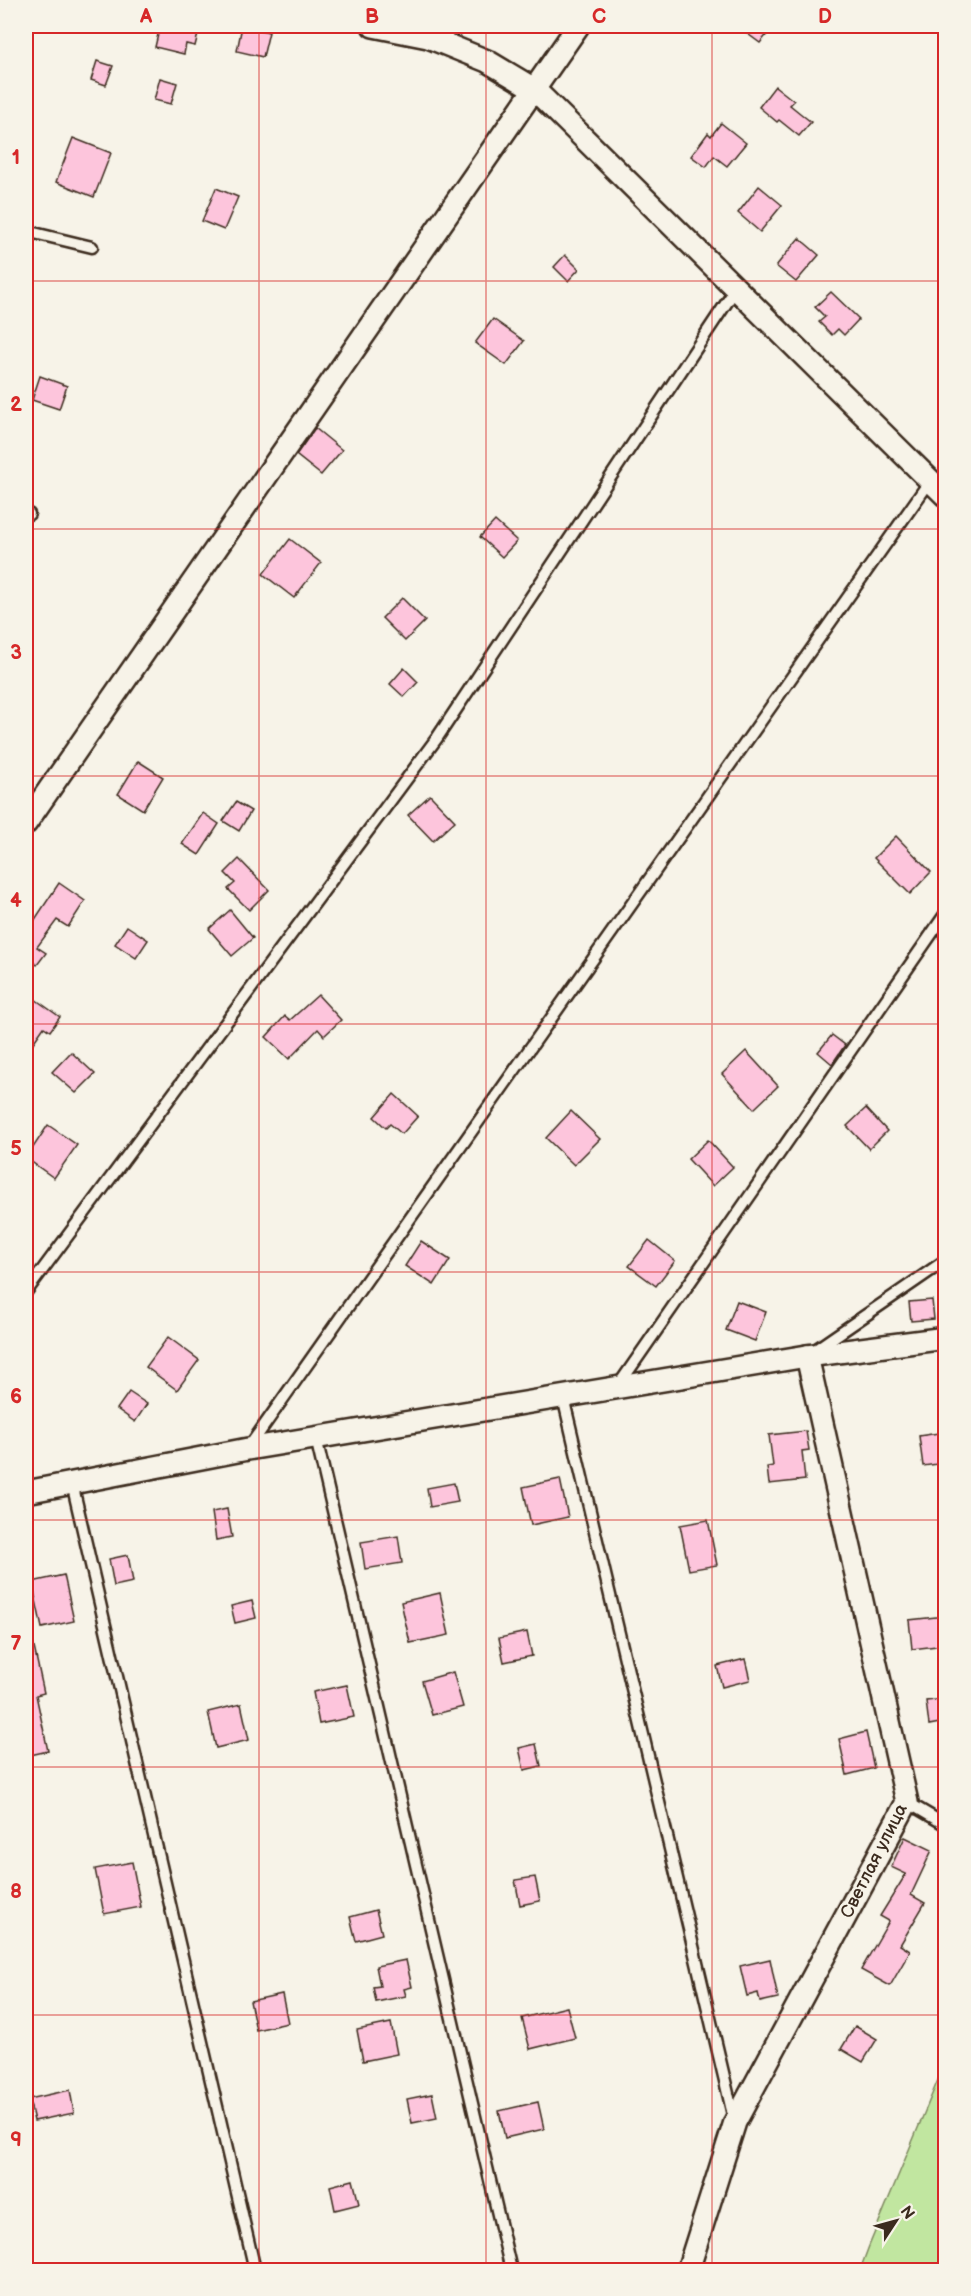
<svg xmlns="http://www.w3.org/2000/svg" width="971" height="2296" viewBox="0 0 971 2296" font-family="'Balsamiq Sans',sans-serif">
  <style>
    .green { fill: #c1e6a0; stroke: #7e885f; stroke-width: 1.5 }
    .building { fill: #fdc5dc; stroke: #3b2a1e; stroke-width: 1.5 }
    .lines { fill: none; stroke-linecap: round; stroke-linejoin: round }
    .lane-casing { stroke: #3b2a1e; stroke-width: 15 }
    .street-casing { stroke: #3b2a1e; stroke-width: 26 }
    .lane { stroke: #f7f3e8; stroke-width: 10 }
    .street { stroke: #f7f3e8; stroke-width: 21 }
    .grid { fill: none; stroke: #d62828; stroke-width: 1.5; stroke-opacity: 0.55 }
    .labels { text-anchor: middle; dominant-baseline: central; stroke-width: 5; stroke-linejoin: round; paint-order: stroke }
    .street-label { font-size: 18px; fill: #3b2a1e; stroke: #f7f3e8 }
    .neatline { fill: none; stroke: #d62828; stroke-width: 2 }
    .grid-label { font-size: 20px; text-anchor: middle; font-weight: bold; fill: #d62828 }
  </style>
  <rect width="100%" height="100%" fill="#f7f3e8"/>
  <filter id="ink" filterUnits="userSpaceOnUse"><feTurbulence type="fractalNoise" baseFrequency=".0167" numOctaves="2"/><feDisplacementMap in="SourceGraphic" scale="12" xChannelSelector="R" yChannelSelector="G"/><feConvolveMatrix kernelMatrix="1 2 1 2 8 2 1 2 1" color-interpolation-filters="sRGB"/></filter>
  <g filter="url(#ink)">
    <polygon class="green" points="945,2063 945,2270 860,2270 869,2246"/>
    <g class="building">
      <polygon points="160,26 200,26 195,46 186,44 184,54 155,47"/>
      <polygon points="242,26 269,32 263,57 237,51"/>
      <polygon points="737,26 774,26 760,43"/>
      <polygon points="97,61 113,66 106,85 91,80"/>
      <polygon points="160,78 177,83 171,104 154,100"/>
      <polygon points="775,86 794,101 790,105 811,122 799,136 779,120 777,122 759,107"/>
      <polygon points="721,123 746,143 727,166 714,156 706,167 691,156 708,133 711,136"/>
      <polygon points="73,138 111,153 94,197 56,182"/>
      <polygon points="759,186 782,205 760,232 738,213"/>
      <polygon points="216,188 238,197 224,230 202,221"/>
      <polygon points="799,238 819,255 796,282 776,266"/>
      <polygon points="565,255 579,269 568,281 554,267"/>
      <polygon points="831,292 859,319 844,335 838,329 832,335 819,322 825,317 815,307"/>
      <polygon points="493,319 524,341 506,365 475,343"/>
      <polygon points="40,376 67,386 59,409 32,400"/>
      <polygon points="315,428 342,450 321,475 296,455"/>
      <polygon points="495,521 517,541 502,557 480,537"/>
      <polygon points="290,539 321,563 294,598 263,574"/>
      <polygon points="402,598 425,621 405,641 382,618"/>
      <polygon points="404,668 418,682 404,697 390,684"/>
      <polygon points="138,761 163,777 143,810 118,794"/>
      <polygon points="430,795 455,821 433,841 408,815"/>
      <polygon points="236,802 251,811 239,831 223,821"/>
      <polygon points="203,813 219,824 199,855 182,844"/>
      <polygon points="896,836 931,872 910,894 874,858"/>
      <polygon points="239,859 269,890 249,910 228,889 235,883 225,873"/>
      <polygon points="59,883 85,901 68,927 57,920 37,947 46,953 37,965 29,959 26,963 26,933"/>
      <polygon points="230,910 253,938 232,956 209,929"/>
      <polygon points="127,926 148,940 136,958 115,944"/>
      <polygon points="318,995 341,1020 324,1036 318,1029 289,1059 266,1037 285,1016 290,1020"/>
      <polygon points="32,997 60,1017 50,1031 44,1027 26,1053 26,1006"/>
      <polygon points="832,1035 845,1045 832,1064 818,1052"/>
      <polygon points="746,1051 778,1086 754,1109 722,1074"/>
      <polygon points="71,1052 95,1074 76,1093 52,1072"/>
      <polygon points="394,1094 418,1116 402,1134 390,1124 386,1128 374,1117"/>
      <polygon points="866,1108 887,1131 869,1149 847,1126"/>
      <polygon points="571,1111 600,1139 574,1165 546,1138"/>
      <polygon points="48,1125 77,1145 54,1178 26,1158"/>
      <polygon points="708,1140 733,1167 713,1186 688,1159"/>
      <polygon points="649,1240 675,1261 656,1286 629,1266"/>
      <polygon points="421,1241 450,1260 434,1285 405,1266"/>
      <polygon points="932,1300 934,1319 911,1321 909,1302"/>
      <polygon points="737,1301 766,1312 755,1341 726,1330"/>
      <polygon points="168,1337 199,1360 177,1390 146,1367"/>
      <polygon points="129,1392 147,1404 135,1422 117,1409"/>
      <polygon points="806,1431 809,1450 802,1451 805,1480 769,1484 767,1467 773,1466 769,1435"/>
      <polygon points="945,1432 945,1463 923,1466 919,1436"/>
      <polygon points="560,1479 568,1517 531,1525 523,1487"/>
      <polygon points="454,1483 458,1502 430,1507 427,1488"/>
      <polygon points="227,1509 232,1537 216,1540 212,1512"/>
      <polygon points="708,1520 717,1565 689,1570 680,1525"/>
      <polygon points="398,1536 402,1563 365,1569 361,1542"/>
      <polygon points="128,1555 133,1582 114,1586 109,1559"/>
      <polygon points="64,1575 74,1621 42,1628 32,1582"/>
      <polygon points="440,1593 449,1635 410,1643 401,1602"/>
      <polygon points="252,1601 256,1618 235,1623 231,1606"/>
      <polygon points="945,1616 945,1645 912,1649 909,1620"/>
      <polygon points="527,1632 532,1656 504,1662 499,1638"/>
      <polygon points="32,1638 44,1693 36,1695 48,1751 26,1756 26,1639"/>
      <polygon points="745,1659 750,1680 722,1687 717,1666"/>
      <polygon points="453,1672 463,1707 432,1715 422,1681"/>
      <polygon points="347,1685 354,1717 319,1724 313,1692"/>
      <polygon points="945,1699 945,1722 929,1725 926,1701"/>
      <polygon points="241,1704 249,1740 216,1748 208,1712"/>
      <polygon points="866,1732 874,1768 847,1775 839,1739"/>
      <polygon points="536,1744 541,1766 524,1770 519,1748"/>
      <polygon points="905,1837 932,1850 911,1895 925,1903 900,1945 910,1951 890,1986 861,1970 889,1921 880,1916 906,1874 891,1867"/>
      <polygon points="132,1862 141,1907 104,1914 95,1869"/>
      <polygon points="535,1877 540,1901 520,1905 515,1880"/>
      <polygon points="376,1910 382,1934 356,1941 350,1917"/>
      <polygon points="770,1959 778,1998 760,2002 758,1993 747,1996 740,1966"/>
      <polygon points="406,1960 412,1987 404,1989 406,1996 376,2002 373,1987 380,1986 376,1966"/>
      <polygon points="282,1994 288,2023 256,2030 250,2001"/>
      <polygon points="567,2007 575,2038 530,2049 522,2018"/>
      <polygon points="391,2023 397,2054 363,2061 357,2030"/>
      <polygon points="855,2026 877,2039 863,2062 841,2049"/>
      <polygon points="70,2090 74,2113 34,2121 29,2099"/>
      <polygon points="432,2094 437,2118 412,2123 407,2099"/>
      <polygon points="538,2102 544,2129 505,2138 499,2111"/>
      <polygon points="353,2180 359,2204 335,2210 330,2186"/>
    </g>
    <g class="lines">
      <defs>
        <g id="lane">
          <polyline points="26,231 92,247"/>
          <polyline points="26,513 29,514"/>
          <polyline points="26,1292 437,738 735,290"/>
          <polyline points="815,1350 946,1260"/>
          <polyline points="618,1386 946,913"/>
          <polyline points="563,1397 734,2119"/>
          <polyline points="316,1438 511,2270"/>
          <polyline points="249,1447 930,481"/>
          <polyline points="72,1483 255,2270"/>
          <polyline points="907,1802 946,1825"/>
        </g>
        <g id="street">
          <polyline points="373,26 428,37 487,61 534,89 946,496"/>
          <polyline points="26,823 578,26"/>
          <polyline points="26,1492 248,1449 807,1356 946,1338"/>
          <polyline points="688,2270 735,2122 907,1802 807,1356"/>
        </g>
      </defs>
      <use href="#lane" class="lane-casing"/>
      <use href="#street" class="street-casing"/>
      <use href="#lane" class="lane"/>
      <use href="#street" class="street"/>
    </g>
  </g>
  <path class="grid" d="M259,26V2270M486,26V2270M712,26V2270M26,281H946M26,529H946M26,776H946M26,1024H946M26,1272H946M26,1520H946M26,1767H946M26,2015H946"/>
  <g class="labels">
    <g class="street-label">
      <text transform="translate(874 1861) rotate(-63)">Светлая улица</text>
    </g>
  </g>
  <rect width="971" height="2296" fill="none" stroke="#f7f3e8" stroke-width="66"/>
  <g transform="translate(896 2221) rotate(54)" stroke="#f7f3e8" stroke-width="4.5" paint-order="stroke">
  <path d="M0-4.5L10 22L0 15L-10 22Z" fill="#3b2a1e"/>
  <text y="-9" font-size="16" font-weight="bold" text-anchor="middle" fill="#3b2a1e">N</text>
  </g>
  <rect x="33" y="33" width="905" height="2230" class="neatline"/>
  <g class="grid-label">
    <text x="146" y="23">A</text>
    <text x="372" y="23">B</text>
    <text x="599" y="23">C</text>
    <text x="825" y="23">D</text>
    <text x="16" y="164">1</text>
    <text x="16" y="411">2</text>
    <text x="16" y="659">3</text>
    <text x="16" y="907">4</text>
    <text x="16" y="1155">5</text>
    <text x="16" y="1403">6</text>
    <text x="16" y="1650">7</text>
    <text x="16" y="1898">8</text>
    <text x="16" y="2146">9</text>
  </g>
</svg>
